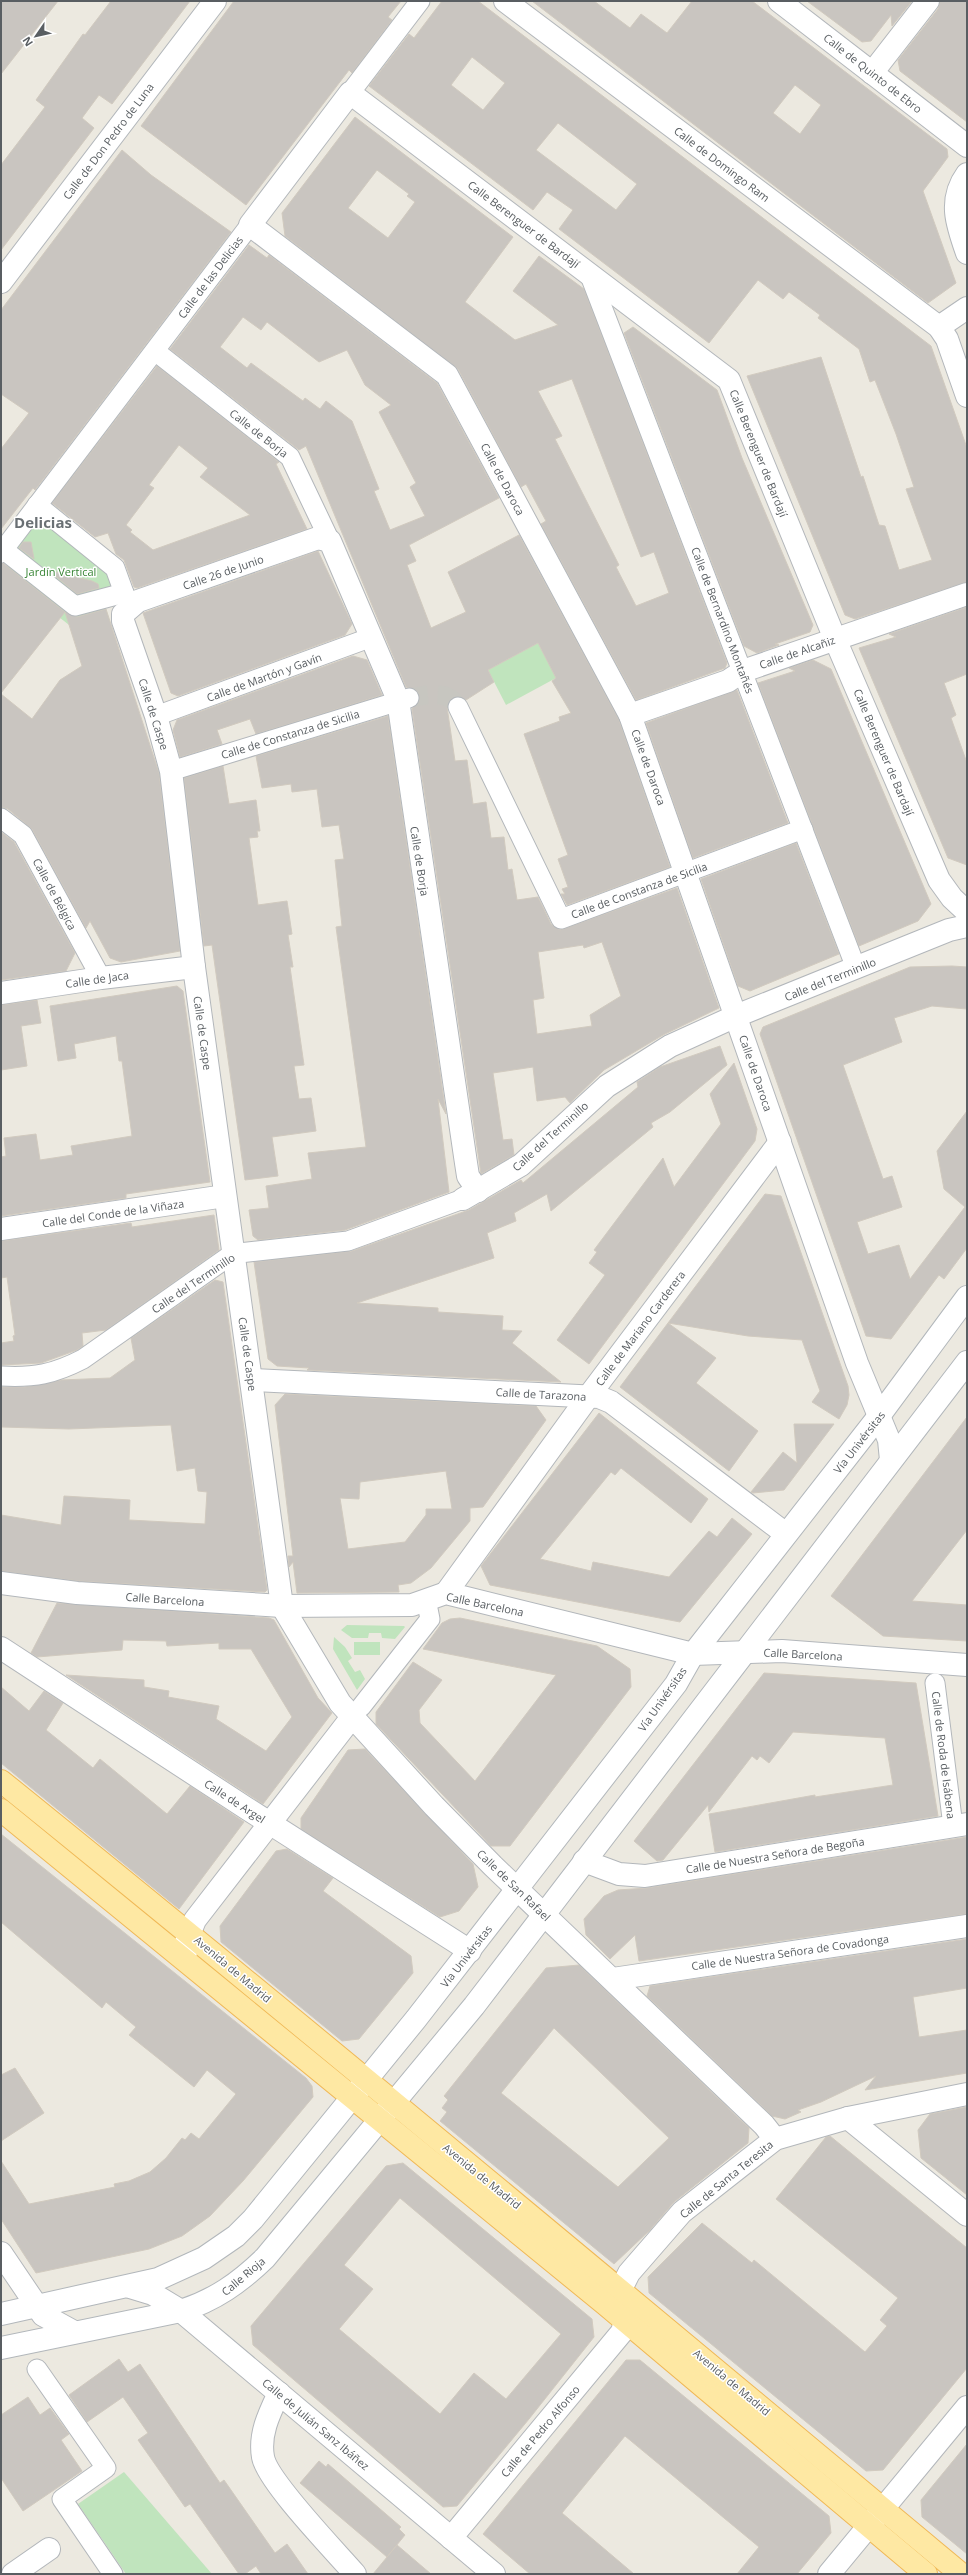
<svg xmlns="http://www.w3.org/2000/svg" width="968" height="2575" viewBox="0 0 968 2575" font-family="'Open Sans',sans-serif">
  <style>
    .green { fill: #c0e4bd }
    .building { fill: #c9c5c0; stroke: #d1cabf; fill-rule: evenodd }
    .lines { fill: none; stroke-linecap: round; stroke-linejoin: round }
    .pedestrian-tunnel { stroke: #c7c6c0; stroke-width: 19; stroke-dasharray: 19 10; stroke-linecap: butt }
    .pedestrian-casing { stroke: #b3b7bb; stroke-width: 21 }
    .minor-casing { stroke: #b3b7bb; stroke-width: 24 }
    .secondary-casing { stroke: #b2b7bb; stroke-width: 24 }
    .primary-casing { stroke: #f0b856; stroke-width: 24 }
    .pedestrian { stroke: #fff; stroke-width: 19 }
    .minor { stroke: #fff; stroke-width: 22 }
    .secondary { stroke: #fff; stroke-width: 22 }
    .primary { stroke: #fee8a3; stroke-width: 22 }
    .labels { text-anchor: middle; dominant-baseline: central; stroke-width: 3; stroke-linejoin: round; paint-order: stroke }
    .street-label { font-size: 11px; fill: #595e62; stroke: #fff }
    .park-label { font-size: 11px; fill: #388535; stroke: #fff }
    .district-label { font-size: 15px; font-weight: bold; fill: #6a7074; stroke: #fff }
  </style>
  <rect width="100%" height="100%" fill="#ece9e0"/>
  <g class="green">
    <polygon points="37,505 115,568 124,593 103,599 110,622 78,632 3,573 15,559 4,550"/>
    <polygon points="538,643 556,678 506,705 488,670"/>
    <polygon points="347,1625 404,1626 405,1627 395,1639 382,1638 381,1633 369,1633 368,1638 352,1638 341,1630"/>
    <polygon points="334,1637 345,1647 352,1658 348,1661 355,1672 360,1670 365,1679 357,1690 333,1649"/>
    <rect x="354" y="1642" width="26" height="13"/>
    <polygon points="124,2472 212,2574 126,2574 78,2504"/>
  </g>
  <g class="building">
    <polygon points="1,1 58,1 1,74"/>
    <polygon points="111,1 190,1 112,104 99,95 82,118 94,128 1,250 1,165 45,107 36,100 83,34 85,35"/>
    <polygon points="234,1 401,1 388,17 392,20 352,73 349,70 246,205 141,126"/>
    <path d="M442,1H478L931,346L967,448V582L855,619L845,615L747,376L821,357L861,477L863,476L879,525L885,526L899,570L932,560L906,489L914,487L896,434L875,380L870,382L859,349L818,318L820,315L789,292L783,299L758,280L709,343L559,229L573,210L547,192L533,210L369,86L409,34L414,38ZM472,57L505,83L483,110L451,85ZM558,123L637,184L616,210L536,150Z"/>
    <path d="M532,1H594L630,28L641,14L667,33L692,1H752L947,149L948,157L923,191L956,283L928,303ZM795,85L821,105L800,134L773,113Z"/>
    <polygon points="807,1 912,1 892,26 891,15 871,41 862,42"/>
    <polygon points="940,1 967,1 967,122 900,71 898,60 938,9"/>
    <path d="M355,117L513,237L465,302L515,340L558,325L513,291L539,256L584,289L727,663L725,668L636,700L541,524L546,521L526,484L521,487L458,369L285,236L282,213ZM377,170L409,194L407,196L415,202L388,238L348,208ZM572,379L641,557L654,552L669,593L636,606L616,567L619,565L555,439L562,436L538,391Z"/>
    <polygon points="122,150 151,175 231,232 35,490 33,488 1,529 1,449 29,413 1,394 1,310"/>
    <path d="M249,245L267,258L269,255L437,383L499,498L409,545L416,561L407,565L431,628L466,612L448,572L519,535L619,720L670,867L567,905L561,894H565L562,889L568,887L558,859L568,855L524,734L560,721L559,717L571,713L552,681L556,678L538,643L488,670L494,682L466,700L458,696L449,701L447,707L455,761L467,760L473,804L486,802L491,838L504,837L508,870L512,869L517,900L538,897L551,924L560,930L677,888L719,1008L663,1035L604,1070L570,1103L565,1097L537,1101L533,1067L493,1073L503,1140L512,1139L514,1155L481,1174L412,709L420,701L419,694L416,690L406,687L306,446L299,450L170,349ZM243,317L261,330L267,322L319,362L347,350L365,385L391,405L379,412L416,483L410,487L425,516L390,530L374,491L379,489L352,421L326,401L320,409L305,398L303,401L251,363L247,368L220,347ZM602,942L621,996L590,1015L592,1026L537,1034L533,1000L544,998L538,952L583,945L584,948Z"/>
    <polygon points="633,327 717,390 742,458 813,625 810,632 775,644 779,645 757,653 744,646 624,333"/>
    <path d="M157,366L279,462L276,464L307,529L137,588L134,587L124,560L116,554L108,533L95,537L52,503ZM179,445L208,468L200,477L250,515L153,550L130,532L132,530L126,525L154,488L149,485Z"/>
    <polygon points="23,542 31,542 34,559 19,548"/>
    <polygon points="318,551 352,624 345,635 178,696 171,693 143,613"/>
    <polygon points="3,563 65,612 1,693 1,564"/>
    <polygon points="48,570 92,581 98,584 99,588 77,594"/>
    <polygon points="967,607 967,674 944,683 956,715 951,718 967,763 967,865 948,858 859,648 896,637 889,634"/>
    <polygon points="106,609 159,773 180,951 121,962 110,958 90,921 86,928 32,829 8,809 1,807 1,694 32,719 60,680 82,666 65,612 77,617"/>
    <polygon points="353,656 367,660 382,695 256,734 250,719 217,730 222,744 180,757 173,730 177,720"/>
    <polygon points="813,660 831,669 931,904 918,921 859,946 758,683 795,671 789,668"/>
    <polygon points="737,690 788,823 693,858 646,723"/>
    <polygon points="388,716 446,1114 438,1099 449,1192 345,1230 258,1240 253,1236 249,1210 269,1208 266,1186 312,1179 308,1153 366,1147 336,927 342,926 335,860 344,859 339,825 322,827 317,789 292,792 291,784 262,788 256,756"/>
    <polygon points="223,766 229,804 256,800 260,831 257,831 258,837 249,838 258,905 287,901 292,934 288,935 293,967 290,967 304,1065 294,1066 299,1099 311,1098 316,1131 272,1137 278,1176 245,1180 212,945 204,946 184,778"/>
    <polygon points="1,832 14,842 75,953 66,971 1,980"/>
    <polygon points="796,843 839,954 750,991 738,986 701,879"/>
    <polygon points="952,966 967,967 967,1009 932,1006 894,1018 902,1042 843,1065 883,1179 892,1176 902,1207 857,1222 868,1254 899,1245 910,1279 965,1207 944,1189 937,1151 967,1111 967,1248 944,1279 939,1275 891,1339 866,1336 760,1034 763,1027 910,967"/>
    <polygon points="177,986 183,991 210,1182 126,1194 126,1198 1,1216 1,1157 6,1156 4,1138 36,1134 40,1160 73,1155 71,1146 132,1136 122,1061 119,1061 116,1036 74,1044 76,1058 58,1061 50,1006"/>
    <polygon points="37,1000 41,1023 21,1026 27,1066 1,1070 1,1005"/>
    <polygon points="720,1046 727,1065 670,1112 651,1123 653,1127 551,1211 547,1194 514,1213 516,1221 487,1233 494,1258 357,1303 438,1308 438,1312 503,1316 502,1330 522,1331 512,1343 561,1382 307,1370 309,1368 277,1366 268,1359 254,1262 352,1251 469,1210 521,1180 523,1183 638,1087 637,1082 660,1067"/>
    <polygon points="734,1063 757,1129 755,1141 589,1364 557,1340 605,1275 589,1263 597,1252 594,1250 663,1158 674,1187 721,1124 710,1094"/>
    <polygon points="765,1194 781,1196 848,1386 849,1395 847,1405 839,1419 812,1402 820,1391 802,1340 748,1336 668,1323"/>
    <polygon points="214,1215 219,1250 106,1330 82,1333 83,1346 77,1350 41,1363 1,1365 1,1343 14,1341 13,1336 15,1335 7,1277 1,1278 1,1241 131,1223 132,1227"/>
    <polygon points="215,1280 223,1282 267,1590 265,1592 78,1581 1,1571 1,1515 61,1525 64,1496 130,1500 129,1520 205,1524 207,1492 198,1491 195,1468 177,1471 171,1425 69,1429 2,1427 1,1387 25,1387 61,1380 110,1378 135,1360 131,1338"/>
    <polygon points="668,1323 716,1358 696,1383 758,1431 729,1471 620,1387"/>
    <path d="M285,1394L536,1406L546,1420L483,1507L470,1508V1521L431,1568L411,1583L398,1585L399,1592L297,1593L293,1562L289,1567L288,1556H293L275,1405ZM446,1471L452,1509H426V1515L405,1542L348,1549L340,1498L359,1499L360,1482Z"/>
    <polygon points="599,1413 708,1499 691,1523 621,1468 615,1475 611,1472 540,1559 591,1571 593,1562 669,1577 709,1531 717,1537 732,1518 752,1534 680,1622 490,1585 481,1566"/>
    <polygon points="967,1417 967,1530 912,1601 967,1605 967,1641 883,1636 831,1596"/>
    <polygon points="794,1424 834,1424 784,1490 753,1493 751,1492 783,1452 797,1463"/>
    <polygon points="57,1603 269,1618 274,1620 318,1698 332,1713 263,1804 66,1675 144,1680 144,1687 169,1691 168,1697 219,1706 216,1719 266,1751 292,1717 251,1649 219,1649 219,1643 167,1646 166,1641 123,1640 122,1650 37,1657 31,1653"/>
    <polygon points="460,1618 597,1646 630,1669 631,1687 510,1846 491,1846 376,1724 376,1712 413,1662 442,1680 419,1710 420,1723 475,1781 556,1675 423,1649 442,1623 450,1619"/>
    <polygon points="764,1673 916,1683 938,1816 715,1852 709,1814 815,1795 815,1797 893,1785 885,1738 793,1732 769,1763 760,1756 757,1760 752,1756 709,1812 708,1805 663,1860 657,1861 634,1841"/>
    <polygon points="1,1687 29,1711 44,1691 63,1703 46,1730 93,1768 100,1759 167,1814 190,1786 244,1822 179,1909 1,1763"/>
    <polygon points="365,1749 473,1864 478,1887 459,1911 440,1917 301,1829 301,1818 348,1750"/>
    <polygon points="1,1834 306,2078 312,2086 313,2097 243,2181 210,2216 182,2236 149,2249 36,2273 1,2219 1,2161 29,2204 115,2187 114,2184 129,2181 150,2172 166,2158 182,2138 185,2140 191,2133 199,2139 236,2094 207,2070 194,2087 129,2035 136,2027 106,2002 102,2008 1,1922"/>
    <polygon points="967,1837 967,1914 639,1961 635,1935 610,1959 586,1935 584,1919 604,1896 618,1890 647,1888"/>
    <polygon points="287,1849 333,1878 323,1891 411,1956 413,1973 359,2039 342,2041 221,1942 220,1926 276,1851"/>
    <polygon points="967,1939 967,1988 913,1997 919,2037 967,2030 967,2073 865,2090 876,2076 821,2102 798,2110 801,2112 785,2119 772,2116 647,1996 650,1986"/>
    <path d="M579,1965L749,2128L748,2143L674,2202L650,2230L614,2264L440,2121L447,2112L442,2108L448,2100L444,2096L546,1968ZM554,2028L669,2138L618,2187L501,2093Z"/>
    <polygon points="15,2068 44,2113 1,2141 1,2075"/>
    <polygon points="967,2107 967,2195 921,2158 918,2130 930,2114"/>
    <polygon points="830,2136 967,2248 967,2368 883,2470 866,2471 649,2293 648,2277 702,2223 752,2263 754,2260 865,2352 887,2326 880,2320 898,2298 776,2199 826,2137"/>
    <path d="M403,2163L592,2319L594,2337L529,2419L457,2506L443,2507L253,2345L251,2326L386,2166ZM400,2198L561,2334L506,2399L474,2373L440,2414L339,2329L373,2289L344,2265Z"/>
    <polygon points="119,2359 128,2372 140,2364 220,2483 224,2480 275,2553 287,2544 308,2574 261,2574 256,2566 245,2574 239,2574 190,2504 185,2507 138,2440 148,2433 123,2397 87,2422 69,2395"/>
    <polygon points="626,2360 640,2360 829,2516 831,2533 797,2574 737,2574 759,2547 625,2436 562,2513 634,2574 530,2574 483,2534"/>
    <polygon points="28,2397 40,2415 50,2408 69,2434 61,2440 82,2471 23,2511 1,2478 1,2415"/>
    <polygon points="967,2444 967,2554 922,2517 921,2500"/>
    <polygon points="319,2461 326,2467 328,2464 401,2527 399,2529 405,2535 387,2557 300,2483"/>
    <polygon points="397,2545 431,2574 373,2574"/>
  </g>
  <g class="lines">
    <path class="pedestrian-tunnel" d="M409,698C427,695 448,689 458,707"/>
    <defs>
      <g id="pedestrian">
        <polyline points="350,93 420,1"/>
        <polyline points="589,273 856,968"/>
        <polyline points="155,351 290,457 330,541"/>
        <polyline points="37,505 115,568 128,604"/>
        <polyline points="4,550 75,606 124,593"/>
        <polyline points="1,553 250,225"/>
        <polyline points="458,707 561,919 803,829"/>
        <polyline points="156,716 372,637"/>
        <polyline points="171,771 409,698"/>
        <polyline points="1,818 23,835 101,978"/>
        <polyline points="239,1253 348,1241 463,1199"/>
        <path d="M1,1376C34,1378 54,1374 83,1359L228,1257"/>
        <polyline points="935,1683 953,1826"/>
        <polyline points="361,1707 430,1619 428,1609"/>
        <polyline points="37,2369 106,2468 62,2499 113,2574"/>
      </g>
      <g id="minor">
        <polyline points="505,1 939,327 947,339 967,396"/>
        <polyline points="779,1 967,146"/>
        <polyline points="872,73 928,1"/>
        <path d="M967,174C948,200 957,225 967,253"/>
        <polyline points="1,282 215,1"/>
        <polyline points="939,327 967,308"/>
        <polyline points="630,715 728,681 743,671 967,594"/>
        <polyline points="1,993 101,978 194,967"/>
        <polyline points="478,1191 468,1176 466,1163 398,700 330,541 318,538 138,601 123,614 123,621 156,716 171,771 194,967 282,1606 340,1703 434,1806 493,1866 764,2125 775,2139"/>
        <polyline points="463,1199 521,1165 607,1086 670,1046 736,1016 949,930 967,926"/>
        <polyline points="1,1229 225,1196"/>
        <polyline points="252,1380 599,1397 611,1402 786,1534"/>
        <polyline points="879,1416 857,1363 630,715 447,375 250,225 350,93 729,380 835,639 939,880 952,898 967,912"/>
        <polyline points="1,1583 77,1593 282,1606 412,1605 446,1593 693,1654 782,1651 967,1665"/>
        <polyline points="446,1593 588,1397 780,1142"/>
        <polyline points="1,1648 246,1808 470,1951"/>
        <polyline points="584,1861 619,1874 645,1876 967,1824"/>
        <polyline points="186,1952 186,1942 195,1920 352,1717"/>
        <polyline points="613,1979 967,1926"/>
        <polyline points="848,2118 967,2215"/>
        <polyline points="1,2253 43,2315 74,2332"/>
        <polyline points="130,2287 153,2294 181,2311 494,2574"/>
        <path d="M279,2393C269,2414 259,2434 263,2457C267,2481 336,2552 355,2574"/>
        <polyline points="451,2538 622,2332 627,2314 621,2289 629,2273 682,2212 775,2139 848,2118 967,2094"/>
        <polyline points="13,2574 49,2549"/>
        <polyline points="829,2574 967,2407"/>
      </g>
      <g id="secondary">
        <polyline points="879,1416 889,1440 891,1460"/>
        <polyline points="1,2314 158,2279 204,2258 236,2236 253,2219 416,2019 676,1684 693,1654 879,1416 967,1297"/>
        <path d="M1,2348L181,2311C215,2300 239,2283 265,2258L474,2006L967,1362"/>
      </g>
      <g id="primary">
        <path d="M1,1781C324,2042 642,2309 961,2574"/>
        <polyline points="1,1810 605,2304 926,2574"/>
      </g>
    </defs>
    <use href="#pedestrian" class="pedestrian-casing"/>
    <use href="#minor" class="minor-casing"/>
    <use href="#secondary" class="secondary-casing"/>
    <use href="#primary" class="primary-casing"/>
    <use href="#pedestrian" class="pedestrian"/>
    <use href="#minor" class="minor"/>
    <use href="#secondary" class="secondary"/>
    <use href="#primary" class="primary"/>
  </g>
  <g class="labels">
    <g class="street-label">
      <text transform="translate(873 73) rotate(38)">Calle de Quinto de Ebro</text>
      <text transform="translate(108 141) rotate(-53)">Calle de Don Pedro de Luna</text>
      <text transform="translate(722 164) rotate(37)">Calle de Domingo Ram</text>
      <text transform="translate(524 224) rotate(37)">Calle Berenguer de Bardají</text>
      <text transform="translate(210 277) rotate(-53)">Calle de las Delicias</text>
      <text transform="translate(259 433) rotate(38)">Calle de Borja</text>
      <text transform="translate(759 453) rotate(68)">Calle Berenguer de Bardají</text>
      <text transform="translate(503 479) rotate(62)">Calle de Daroca</text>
      <text transform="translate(223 572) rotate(-19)">Calle 26 de Junio</text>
      <text transform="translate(723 620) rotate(69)">Calle de Bernardino Montañés</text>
      <text transform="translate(797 652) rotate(-19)">Calle de Alcañiz</text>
      <text transform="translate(264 677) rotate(-20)">Calle de Martón y Gavín</text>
      <text transform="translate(154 714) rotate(72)">Calle de Caspe</text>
      <text transform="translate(290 734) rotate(-17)">Calle de Constanza de Sicilia</text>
      <text transform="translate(884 752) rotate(67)">Calle Berenguer de Bardají</text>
      <text transform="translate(649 767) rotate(70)">Calle de Daroca</text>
      <text transform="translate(420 861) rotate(81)">Calle de Borja</text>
      <text transform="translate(639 890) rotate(-20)">Calle de Constanza de Sicilia</text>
      <text transform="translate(55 894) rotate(62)">Calle de Bélgica</text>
      <text transform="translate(97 979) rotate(-8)">Calle de Jaca</text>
      <text transform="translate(830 979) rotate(-22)">Calle del Terminillo</text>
      <text transform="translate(203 1033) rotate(82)">Calle de Caspe</text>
      <text transform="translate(756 1073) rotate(71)">Calle de Daroca</text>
      <text transform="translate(550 1136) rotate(-42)">Calle del Terminillo</text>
      <text transform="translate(113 1213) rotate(-8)">Calle del Conde de la Viñaza</text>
      <text transform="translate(193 1283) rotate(-34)">Calle del Terminillo</text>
      <text transform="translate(640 1328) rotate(-53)">Calle de Mariano Carderera</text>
      <text transform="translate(248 1354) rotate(82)">Calle de Caspe</text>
      <text transform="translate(541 1394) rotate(3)">Calle de Tarazona</text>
      <text transform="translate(859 1442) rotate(-52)">Vía Univérsitas</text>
      <text transform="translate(165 1599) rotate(4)">Calle Barcelona</text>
      <text transform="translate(485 1604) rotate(12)">Calle Barcelona</text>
      <text transform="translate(803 1654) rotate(3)">Calle Barcelona</text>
      <text transform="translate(662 1699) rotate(-55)">Vía Univérsitas</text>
      <text transform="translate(944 1755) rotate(83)">Calle de Roda de Isábena</text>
      <text transform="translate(235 1801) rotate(33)">Calle de Argel</text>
      <text transform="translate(775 1855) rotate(-9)">Calle de Nuestra Señora de Begoña</text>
      <text transform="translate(514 1885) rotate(44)">Calle de San Rafael</text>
      <text transform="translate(790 1952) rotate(-8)">Calle de Nuestra Señora de Covadonga</text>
      <text transform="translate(466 1956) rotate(-52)">Vía Univérsitas</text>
      <text transform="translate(233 1969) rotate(40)">Avenida de Madrid</text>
      <text transform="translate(482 2176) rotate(39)">Avenida de Madrid</text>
      <text transform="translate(726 2179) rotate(-39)">Calle de Santa Teresita</text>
      <text transform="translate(243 2276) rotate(-40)">Calle Rioja</text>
      <text transform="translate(732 2382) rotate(40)">Avenida de Madrid</text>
      <text transform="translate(316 2424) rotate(40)">Calle de Julián Sanz Ibáñez</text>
      <text transform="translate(540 2431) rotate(-50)">Calle de Pedro Alfonso</text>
    </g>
    <g class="park-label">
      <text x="61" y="571">Jardín Vertical</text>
    </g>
    <g class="district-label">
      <text x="43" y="522">Delicias</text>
    </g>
  </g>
  <rect width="968" height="2575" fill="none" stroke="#595e62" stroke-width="4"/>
  <g transform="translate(36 36) rotate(236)" stroke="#ffffff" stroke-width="3" paint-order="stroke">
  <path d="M0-3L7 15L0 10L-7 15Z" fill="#595e62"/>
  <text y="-6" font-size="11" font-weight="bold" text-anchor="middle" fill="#595e62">N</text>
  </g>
</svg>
